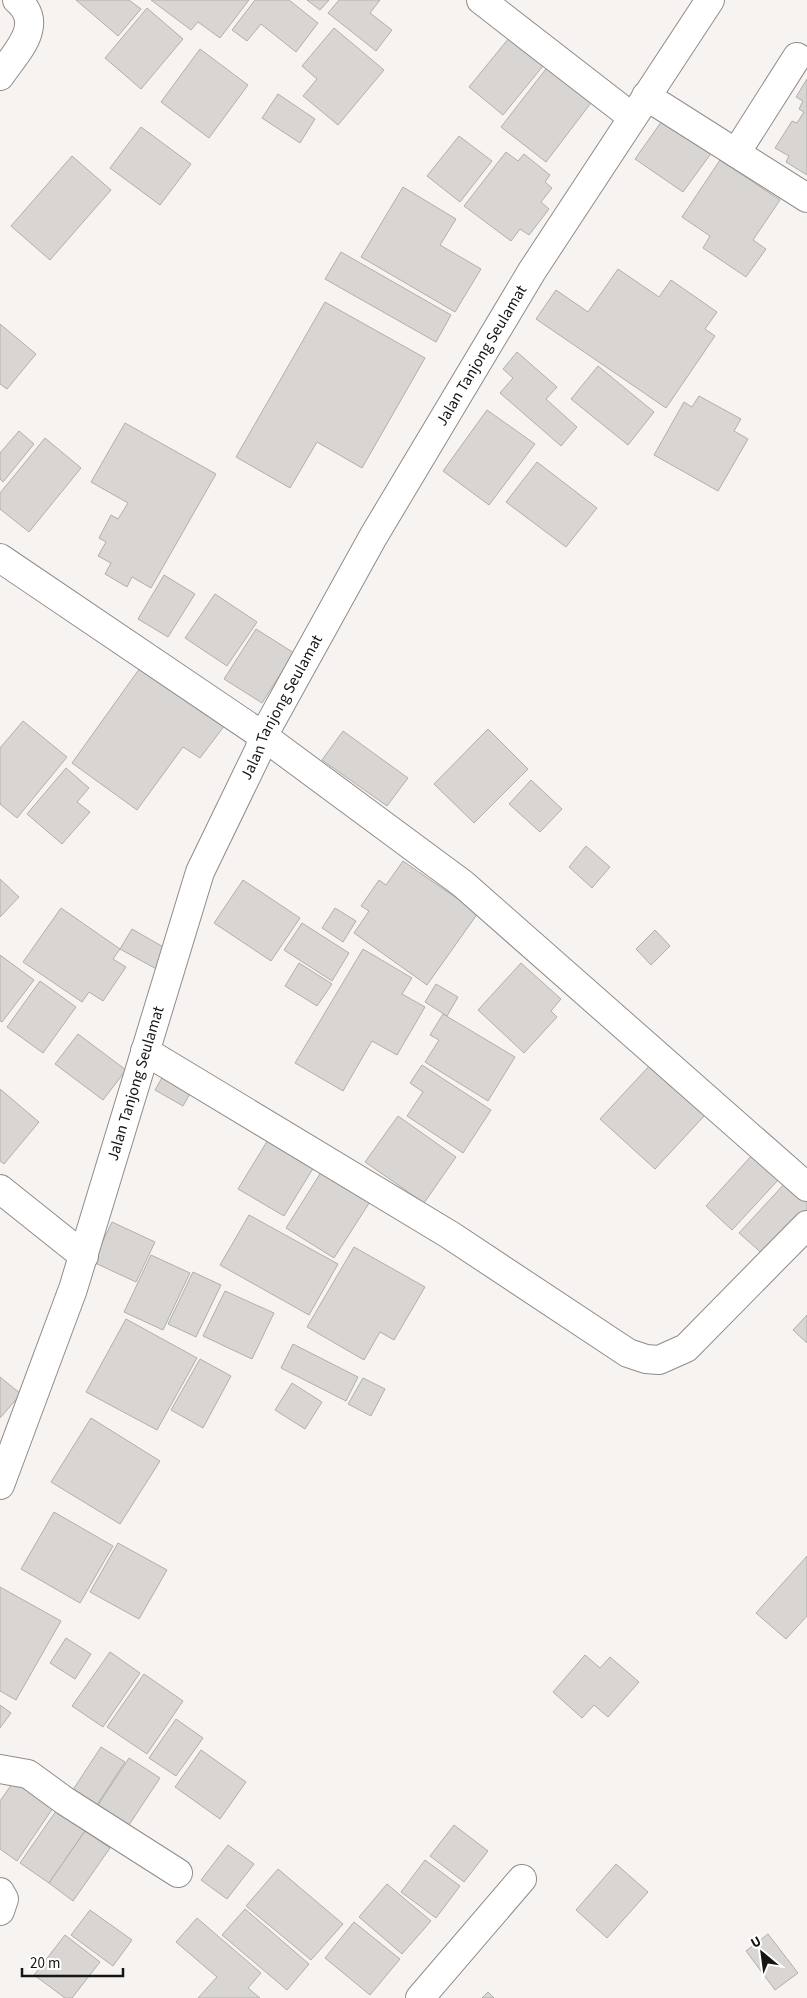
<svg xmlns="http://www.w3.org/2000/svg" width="807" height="1998" viewBox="0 0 807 1998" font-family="'Source Sans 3',sans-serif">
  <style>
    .building { fill: #d8d5d2; stroke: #b1afac }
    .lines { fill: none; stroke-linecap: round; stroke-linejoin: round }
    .street-casing { stroke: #908c8b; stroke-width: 30 }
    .secondary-casing { stroke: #908c8b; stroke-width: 30 }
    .street { stroke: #fff; stroke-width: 28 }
    .secondary { stroke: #fff; stroke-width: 28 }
    .labels { text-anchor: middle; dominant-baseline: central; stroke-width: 5; stroke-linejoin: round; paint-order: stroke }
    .street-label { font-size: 16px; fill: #161514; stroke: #fff }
  </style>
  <rect width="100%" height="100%" fill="#f7f3f1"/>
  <g class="building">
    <polygon points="76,0 129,0 141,9 118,36"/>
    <polygon points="151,0 249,0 220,38 198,22 191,30"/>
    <polygon points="255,0 289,0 318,23 296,52 261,24 247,41 232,30"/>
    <polygon points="307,0 329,0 320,10"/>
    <polygon points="339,0 380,0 370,13 392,30 376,51 328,13"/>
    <polygon points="147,8 183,39 141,89 105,58"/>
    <polygon points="334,28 384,70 338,125 303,96 317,79 302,66"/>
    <polygon points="509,38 543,66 503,115 469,87"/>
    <polygon points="200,49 248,85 209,138 161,102"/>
    <polygon points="549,65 594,99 546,162 501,127"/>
    <polygon points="807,79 807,175 786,162 789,156 775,148 792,121 797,123 804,112 799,109 803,101 796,97"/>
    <polygon points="278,94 315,119 300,143 262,118"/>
    <polygon points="664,118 712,152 683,192 635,159"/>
    <polygon points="141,127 191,164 160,205 110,168"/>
    <polygon points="459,136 492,161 460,202 427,176"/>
    <polygon points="506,152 518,161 524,154 550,175 545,182 552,188 541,202 549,209 529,235 520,229 511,241 464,206"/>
    <polygon points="72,156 111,190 50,260 11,226"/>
    <polygon points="720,160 780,200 753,240 766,249 746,277 703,248 710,236 682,217"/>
    <polygon points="403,187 456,219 440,245 481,269 455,312 361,257"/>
    <polygon points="341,252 451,315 436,342 325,279"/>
    <polygon points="618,269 659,297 671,280 717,312 705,329 715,336 666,408 536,319 556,290 588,312"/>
    <polygon points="325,302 425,358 362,468 317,442 290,488 236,457"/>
    <polygon points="0,324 36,354 7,389 0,384"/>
    <polygon points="517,352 557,387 546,399 577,427 561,446 500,393 513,378 503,369"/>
    <polygon points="598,366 654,412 628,445 571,399"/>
    <polygon points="699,396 741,419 734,431 748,439 718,491 654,455 684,402 692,407"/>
    <polygon points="487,410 535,444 489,505 443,471"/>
    <polygon points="125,423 216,474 151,588 132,577 127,587 105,574 111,563 98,556 106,542 99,538 111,515 118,519 128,503 91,482"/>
    <polygon points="19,431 34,444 3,482 0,479 0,453"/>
    <polygon points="45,438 81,468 29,532 0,509 0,493"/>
    <polygon points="537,462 597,508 566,547 506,502"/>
    <polygon points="164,575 195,594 168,637 138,619"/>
    <polygon points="215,594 257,622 227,666 185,638"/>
    <polygon points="256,629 294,653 262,703 224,679"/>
    <polygon points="145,661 228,721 200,758 183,747 137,810 72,763"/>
    <polygon points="23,721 67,757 17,818 0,804 0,748"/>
    <polygon points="488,729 528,769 474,823 434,784"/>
    <polygon points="343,731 408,778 387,806 322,760"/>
    <polygon points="66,768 89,788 77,802 90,812 62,844 27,814"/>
    <polygon points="531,780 562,809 540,832 509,804"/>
    <polygon points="586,846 610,867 592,888 569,867"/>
    <polygon points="403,861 478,913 427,985 354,933 369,911 361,906 379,880 386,885"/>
    <polygon points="0,879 19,897 0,917"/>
    <polygon points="243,880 300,918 271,961 214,923"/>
    <polygon points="61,908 120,949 113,959 126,967 103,1001 89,992 82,1002 23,962"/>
    <polygon points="335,908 356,921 343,942 322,928"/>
    <polygon points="302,923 349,953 332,981 284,950"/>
    <polygon points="132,929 172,952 160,971 120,949"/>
    <polygon points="655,930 670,946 651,965 636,949"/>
    <polygon points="363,949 412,978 402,994 425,1007 397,1055 372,1041 343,1091 295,1063"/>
    <polygon points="0,955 34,980 2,1022 0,1021"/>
    <polygon points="299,963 332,984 317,1006 285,986"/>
    <polygon points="521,963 561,999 551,1011 557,1017 524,1053 478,1010"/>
    <polygon points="40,981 76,1007 43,1053 7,1027"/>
    <polygon points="436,984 458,997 447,1016 425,1002"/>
    <polygon points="443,1014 515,1057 488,1101 425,1062 439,1040 430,1035"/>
    <polygon points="78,1034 126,1070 103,1100 55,1064"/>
    <polygon points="651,1064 706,1114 655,1169 600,1119"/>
    <polygon points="422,1065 491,1110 463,1153 407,1116 423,1092 410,1083"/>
    <polygon points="163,1076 191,1092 183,1106 155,1090"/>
    <polygon points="0,1089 39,1122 4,1164 0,1161"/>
    <polygon points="398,1116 456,1157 424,1203 365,1162"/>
    <polygon points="271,1135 317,1162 284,1216 238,1189"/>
    <polygon points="753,1154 780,1178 732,1230 706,1206"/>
    <polygon points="325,1166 373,1197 334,1258 286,1228"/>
    <polygon points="787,1181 807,1200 807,1212 766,1257 739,1233"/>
    <polygon points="249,1215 338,1264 309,1315 220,1265"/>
    <polygon points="112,1222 155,1242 136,1282 93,1262"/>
    <polygon points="354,1247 425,1287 394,1340 380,1332 364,1360 307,1327"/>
    <polygon points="151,1255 190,1273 163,1330 124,1312"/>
    <polygon points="193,1272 221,1285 196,1337 168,1324"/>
    <polygon points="225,1291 274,1313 252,1359 203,1336"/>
    <polygon points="807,1315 807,1343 793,1330"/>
    <polygon points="126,1319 197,1358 157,1430 86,1392"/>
    <polygon points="293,1344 358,1377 346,1401 281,1368"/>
    <polygon points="200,1359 231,1376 203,1428 171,1410"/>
    <polygon points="0,1377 21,1394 0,1418"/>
    <polygon points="363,1378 385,1389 371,1416 348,1404"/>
    <polygon points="292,1383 322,1402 305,1429 275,1410"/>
    <polygon points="91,1418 160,1461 120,1524 51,1482"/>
    <polygon points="54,1512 113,1546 80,1603 21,1569"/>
    <polygon points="118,1543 167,1570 139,1619 90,1592"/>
    <polygon points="807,1556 807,1616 786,1639 756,1613"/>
    <polygon points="0,1587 61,1621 16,1700 0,1691"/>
    <polygon points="66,1638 91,1654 75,1679 50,1663"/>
    <polygon points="110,1652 140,1673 103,1727 72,1706"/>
    <polygon points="585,1655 600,1668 610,1657 639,1682 608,1717 594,1705 582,1718 553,1692"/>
    <polygon points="144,1674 183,1701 147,1754 107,1727"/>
    <polygon points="0,1705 11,1713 0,1728"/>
    <polygon points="176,1719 203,1738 176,1776 149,1758"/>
    <polygon points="101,1747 125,1762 91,1814 67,1799"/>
    <polygon points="201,1750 246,1782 220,1819 175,1787"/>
    <polygon points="129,1758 160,1778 123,1834 92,1814"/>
    <polygon points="14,1781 53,1808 17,1861 0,1849 0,1801"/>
    <polygon points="56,1811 85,1831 49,1883 20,1863"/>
    <polygon points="454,1825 488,1851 464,1882 430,1856"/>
    <polygon points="85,1831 110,1848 73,1901 49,1883"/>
    <polygon points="228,1845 254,1864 227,1899 201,1880"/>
    <polygon points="425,1860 460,1886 436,1918 401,1892"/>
    <polygon points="616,1864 648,1892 607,1938 576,1910"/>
    <polygon points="278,1869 343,1924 311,1960 246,1906"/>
    <polygon points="387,1884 431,1921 402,1954 359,1917"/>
    <polygon points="245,1909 309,1964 287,1990 222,1935"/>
    <polygon points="90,1910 132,1940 113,1966 71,1935"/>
    <polygon points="197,1918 261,1973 248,1988 260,1998 198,1998 217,1977 176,1942"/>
    <polygon points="354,1922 400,1959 370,1995 325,1958"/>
    <polygon points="768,1934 798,1973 775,1990 746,1951"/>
    <polygon points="65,1935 100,1962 72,1998 65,1998 34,1975"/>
    <polygon points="488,1992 494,1998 482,1998"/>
  </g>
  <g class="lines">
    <defs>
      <g id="street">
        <polyline points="481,0 632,117"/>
        <path d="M0,76C16,52 46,25 17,0"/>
        <polyline points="646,96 807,198"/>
        <polyline points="736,153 797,57"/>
        <polyline points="0,558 263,736 463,884 807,1187"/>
        <polyline points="145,1051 450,1235 628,1353 646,1359 659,1360 686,1348 807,1225"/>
        <polyline points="0,1189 84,1256"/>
        <polyline points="0,1769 28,1774 65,1801 178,1873"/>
        <polyline points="0,1892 4,1899 0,1911"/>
        <polyline points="420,1998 522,1879"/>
      </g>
      <g id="secondary">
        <path id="s1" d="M0,1485L73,1289L200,872L259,750L263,736L373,537L532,271L710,0"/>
      </g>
    </defs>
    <use href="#street" class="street-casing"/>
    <use href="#secondary" class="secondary-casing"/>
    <use href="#street" class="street"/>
    <use href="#secondary" class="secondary"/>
  </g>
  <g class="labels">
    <g class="street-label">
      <text stroke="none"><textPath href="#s1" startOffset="1234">Jalan Tanjong Seulamat</textPath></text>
      <text stroke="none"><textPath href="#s1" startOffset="829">Jalan Tanjong Seulamat</textPath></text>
      <text stroke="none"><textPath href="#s1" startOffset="424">Jalan Tanjong Seulamat</textPath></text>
    </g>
  </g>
  <g transform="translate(762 1953) rotate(331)" stroke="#ffffff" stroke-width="4" paint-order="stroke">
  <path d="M0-4L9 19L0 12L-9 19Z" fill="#161514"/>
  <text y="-8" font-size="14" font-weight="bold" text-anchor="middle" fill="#161514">U</text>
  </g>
  <path d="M22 1968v8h101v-8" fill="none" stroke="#161514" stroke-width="2.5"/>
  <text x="30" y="1968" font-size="15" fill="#161514" stroke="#ffffff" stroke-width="4" paint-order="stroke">20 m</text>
</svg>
